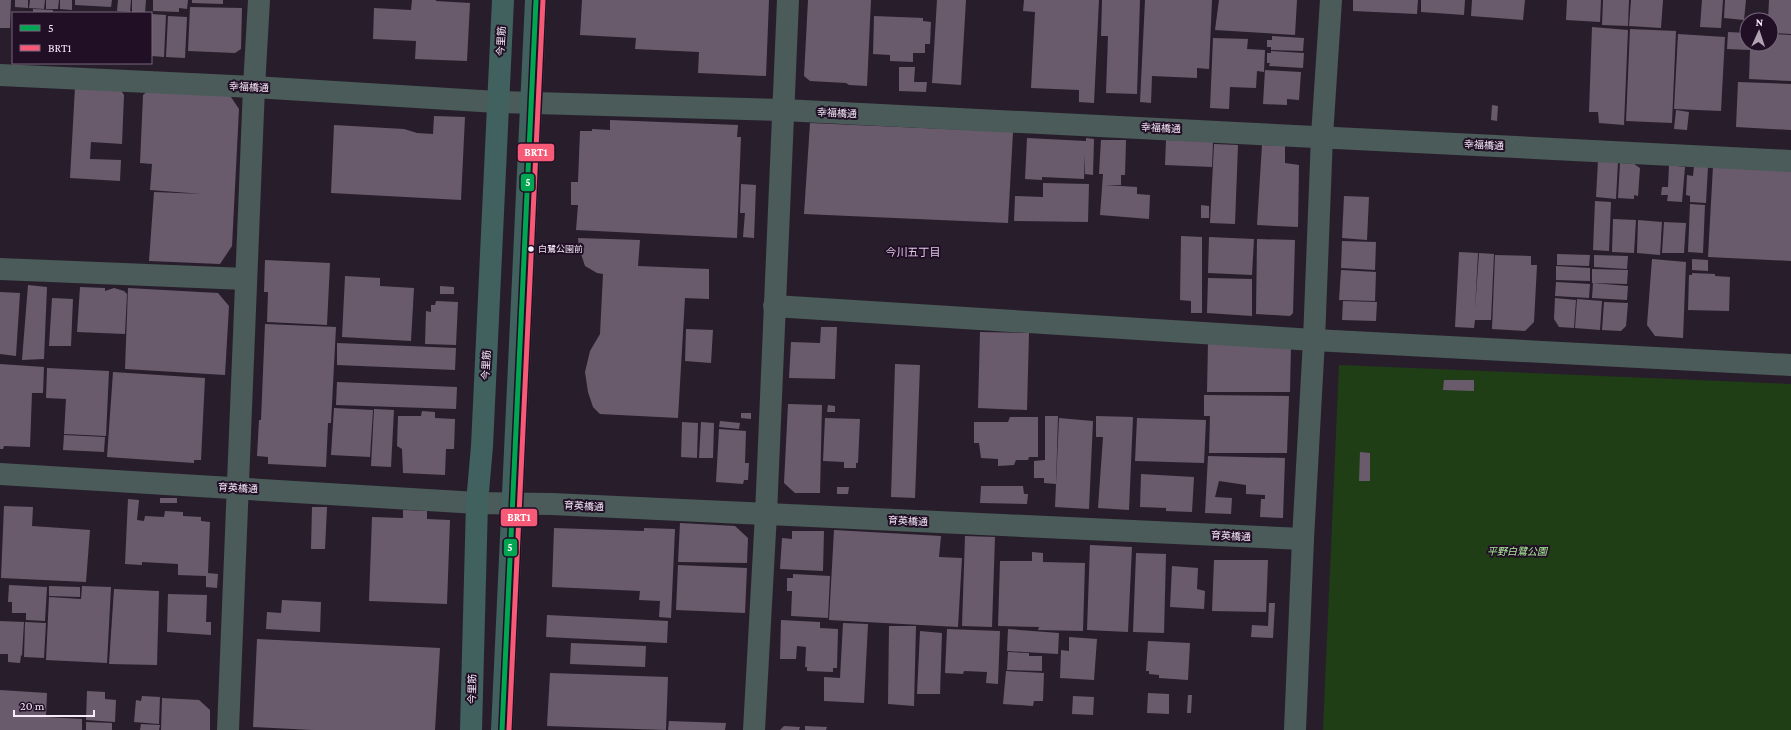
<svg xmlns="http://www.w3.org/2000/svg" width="1791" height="730" viewBox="0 0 1791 730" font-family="'Crimson Pro','Noto Sans JP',serif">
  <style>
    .green { fill: #1f3e15 }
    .building { fill: #695b6c }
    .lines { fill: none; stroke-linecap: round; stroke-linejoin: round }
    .minor { stroke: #4a5b59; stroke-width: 22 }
    .major { stroke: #40615d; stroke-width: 22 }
    .bus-1-casing { stroke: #210f26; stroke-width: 8 }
    .bus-2-casing { stroke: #210f26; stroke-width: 8 }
    .bus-1 { stroke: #00a651; stroke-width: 5 }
    .bus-2 { stroke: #f75a77; stroke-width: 5 }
    .bus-dot { fill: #f8ebfb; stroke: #210f26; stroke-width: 1.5 }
    .labels { text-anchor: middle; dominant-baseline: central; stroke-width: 4; stroke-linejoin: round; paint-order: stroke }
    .bus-label { font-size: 9px; fill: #f8ebfb; stroke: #210f26; text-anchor: start }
    .street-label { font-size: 10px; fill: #f8ebfb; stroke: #210f26 }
    .park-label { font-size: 10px; font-style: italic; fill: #abec98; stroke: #210f26 }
    .neighbourhood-label { font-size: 11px; fill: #e0c8e7; stroke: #210f26 }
    .line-badge { stroke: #210f26; stroke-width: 1.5 }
    .badge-label { font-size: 11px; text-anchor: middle; font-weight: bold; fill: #fff }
  </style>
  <rect width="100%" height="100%" fill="#281e2b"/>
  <polygon class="green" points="1339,365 1791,384 1791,730 1323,730"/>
  <g class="building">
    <polygon points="0,0 11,0 10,28 0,28"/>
    <polygon points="15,0 28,0 28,8 15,7"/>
    <polygon points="30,0 45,0 44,9 29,8"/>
    <polygon points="46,0 59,0 58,9 46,9"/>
    <polygon points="60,0 72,0 72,10 60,9"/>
    <polygon points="75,0 112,0 111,7 75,5"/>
    <polygon points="118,0 131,0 130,12 117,11"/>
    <polygon points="132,0 146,0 145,13 132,12"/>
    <polygon points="153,0 188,0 187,9 179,8 179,12 153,11"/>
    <polygon points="192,0 223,0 223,4 192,3"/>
    <polygon points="412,0 436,0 436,1 470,3 467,61 415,59 416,41 373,39 374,8 411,10"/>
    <polygon points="582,0 769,0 766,76 698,73 699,52 635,49 636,38 580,35"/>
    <polygon points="808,0 871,0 867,86 849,85 846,83 810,81 804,76"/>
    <polygon points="937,0 966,0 961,85 932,83"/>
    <polygon points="1024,0 1099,0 1094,103 1079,102 1079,90 1031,88 1035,12 1023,11"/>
    <polygon points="1102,0 1140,0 1137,94 1106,93 1108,36 1101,36"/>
    <polygon points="1145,0 1212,0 1209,69 1197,68 1197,78 1152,76 1151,103 1140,102"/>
    <polygon points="1219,0 1297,0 1295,35 1215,30"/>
    <polygon points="1353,0 1418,0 1417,14 1353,11"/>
    <polygon points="1421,0 1465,0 1464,15 1421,12"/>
    <polygon points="1472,0 1525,0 1523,20 1471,16"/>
    <polygon points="1567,0 1601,0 1600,22 1566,20"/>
    <polygon points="1603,0 1629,0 1628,26 1602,25"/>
    <polygon points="1631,0 1663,0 1661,28 1629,26"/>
    <polygon points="1702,0 1723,0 1721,28 1700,27"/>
    <polygon points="1725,0 1746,0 1744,20 1724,18"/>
    <polygon points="1769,0 1791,0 1791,34 1771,33 1771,20 1768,20"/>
    <polygon points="190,7 242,8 241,49 235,53 188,51"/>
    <polygon points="33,9 53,10 53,13 33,13"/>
    <polygon points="151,14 166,15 164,57 151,56"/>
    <polygon points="168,16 187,17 185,58 166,57"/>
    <polygon points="874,16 923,18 923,21 931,22 930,44 925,44 925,53 913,53 913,62 890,61 890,55 873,54"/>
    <polygon points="1592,27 1628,30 1624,125 1599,123 1598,112 1589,112"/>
    <polygon points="1630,29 1676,31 1672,123 1626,121"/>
    <polygon points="1728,32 1747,33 1747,44 1771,44 1771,34 1791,35 1791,81 1749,79 1750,50 1727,49"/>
    <polygon points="1678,34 1725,37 1721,111 1674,109"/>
    <polygon points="1272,36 1304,38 1303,51 1271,50 1271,47 1267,47 1267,40 1272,40"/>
    <polygon points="1213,38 1248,39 1247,49 1265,50 1264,72 1257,71 1256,88 1230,87 1229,109 1210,108"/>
    <polygon points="1271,51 1304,53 1303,68 1269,66 1270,63 1267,63 1267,53 1271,53"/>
    <polygon points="899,67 915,67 914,82 927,82 926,92 899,91"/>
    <polygon points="1265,70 1301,72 1299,100 1287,99 1287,105 1263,104"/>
    <polygon points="1738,82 1791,84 1791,130 1736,127"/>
    <polygon points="75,87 120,89 124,95 122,144 91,142 90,159 121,160 120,181 70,178"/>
    <polygon points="149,90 229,94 239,109 232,246 220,264 149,261 154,192 202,194 150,190 152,164 140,163 143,95"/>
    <polygon points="1492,105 1498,106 1497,121 1491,120"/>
    <polygon points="1676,110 1689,112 1687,130 1674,129"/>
    <polygon points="434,116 465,117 461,200 331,193 334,125 404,129 417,133 433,134"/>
    <polygon points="610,120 738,125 737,137 741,137 737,238 576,230 578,205 571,205 571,182 578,182 580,131 592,131 592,129 610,130"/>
    <polygon points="810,123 1013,132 1008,223 804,214"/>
    <polygon points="1027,138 1086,141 1086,138 1094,139 1093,175 1085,174 1085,154 1084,179 1042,177 1042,180 1025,179"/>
    <polygon points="1101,140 1126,140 1125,175 1121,175 1121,185 1105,185 1137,187 1137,194 1150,195 1149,219 1100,215 1103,174 1099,174"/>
    <polygon points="1166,140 1213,142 1212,167 1165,165"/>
    <polygon points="1214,144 1238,145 1235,224 1210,223"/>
    <polygon points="1262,145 1285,146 1285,163 1299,165 1298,227 1257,225"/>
    <polygon points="1598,161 1618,162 1616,199 1596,197"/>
    <polygon points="1620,163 1634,164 1640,168 1638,196 1634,195 1634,199 1618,198"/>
    <polygon points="1669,165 1685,167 1682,202 1667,201 1668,195 1661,195 1662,187 1668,187"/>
    <polygon points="1694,166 1708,167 1706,203 1690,202 1690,196 1686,195 1687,175 1693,176"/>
    <polygon points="1713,166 1791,170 1791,261 1708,257"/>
    <polygon points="1043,183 1089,184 1088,222 1014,221 1015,196 1043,197"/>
    <polygon points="741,184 756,185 754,238 743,237 745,213 740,213"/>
    <polygon points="1344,196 1369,197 1367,240 1342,238"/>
    <polygon points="1595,201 1611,202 1609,251 1593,250"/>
    <polygon points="1690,204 1705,205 1703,253 1688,252"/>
    <polygon points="1201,205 1209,206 1209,218 1201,218"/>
    <polygon points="1613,219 1636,220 1634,253 1612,252"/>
    <polygon points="1638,220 1662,222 1660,255 1637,253"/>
    <polygon points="1664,222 1686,223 1684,253 1662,253"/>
    <polygon points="1181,236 1202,237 1202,313 1191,313 1191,301 1180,300"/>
    <polygon points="1209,237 1254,239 1252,275 1208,273"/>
    <polygon points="578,238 640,240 638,266 709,269 709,299 685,298 678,418 600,414 593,407 588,392 585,372 590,351 600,334 603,274 597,273 585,266 579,248"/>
    <polygon points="1257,239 1295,240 1293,313 1290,316 1256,314"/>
    <polygon points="1342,241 1376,242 1375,270 1341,268"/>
    <polygon points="1459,252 1478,253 1475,310 1479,253 1494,254 1491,320 1475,320 1474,328 1455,327"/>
    <polygon points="1557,254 1590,255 1589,266 1557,265"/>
    <polygon points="1495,255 1531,256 1531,265 1537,265 1534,322 1525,331 1492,329"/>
    <polygon points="1594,255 1628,256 1627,269 1594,267"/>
    <polygon points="1652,259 1686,262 1683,338 1655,336 1647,325"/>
    <polygon points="1692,259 1708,260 1708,271 1692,270"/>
    <polygon points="265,260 330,263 327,325 267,322 268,292 264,292"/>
    <polygon points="1556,266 1590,268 1590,281 1556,280"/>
    <polygon points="1592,269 1628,270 1627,284 1592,283"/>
    <polygon points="1341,270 1376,272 1375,301 1339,300"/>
    <polygon points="1692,273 1715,274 1715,276 1730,277 1729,311 1688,310 1689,275 1692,275"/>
    <polygon points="345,276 380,278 380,286 414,288 411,341 342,337"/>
    <polygon points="1208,278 1252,279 1252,316 1207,313"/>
    <polygon points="1556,282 1590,284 1589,298 1555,296"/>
    <polygon points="1593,283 1628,286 1627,300 1592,298"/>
    <polygon points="28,285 47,287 44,359 22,360"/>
    <polygon points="440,286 454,287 454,294 440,294"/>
    <polygon points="80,287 105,288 105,291 114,288 124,291 127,294 125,334 77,332"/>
    <polygon points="128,288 218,293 229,306 225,375 125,369"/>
    <polygon points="0,292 20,293 16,356 0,354"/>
    <polygon points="52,298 73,299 71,346 49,346"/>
    <polygon points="1555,298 1576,300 1574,328 1559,327 1554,319"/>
    <polygon points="1577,299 1602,301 1600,330 1575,328"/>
    <polygon points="436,301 458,302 456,345 425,344 426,311 431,312 431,305 435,305"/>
    <polygon points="1343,301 1377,302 1376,321 1342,320"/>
    <polygon points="1604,302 1628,303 1626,326 1621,331 1602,330"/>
    <polygon points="265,324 336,327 331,423 328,423 326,467 268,464 268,457 257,456 259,420 261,420"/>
    <polygon points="821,327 837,327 835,379 789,378 791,342 820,343"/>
    <polygon points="686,329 713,330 711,363 685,361"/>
    <polygon points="980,332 1029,333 1027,410 978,408"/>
    <polygon points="1208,342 1291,345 1290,392 1207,392"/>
    <polygon points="337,343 456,348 455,370 337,365"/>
    <polygon points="0,364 44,367 43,393 32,393 30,447 4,446 3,449 0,449"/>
    <polygon points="895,364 920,365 915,498 891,497"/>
    <polygon points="47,368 109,371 106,436 64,434 66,399 46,398"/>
    <polygon points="113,372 205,378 201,460 194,460 194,463 107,457"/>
    <polygon points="1444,380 1474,380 1474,391 1443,390"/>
    <polygon points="337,382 457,387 456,409 336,405"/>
    <polygon points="1204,395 1289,396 1287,453 1209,453 1210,416 1204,416"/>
    <polygon points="788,404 822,405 820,493 795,493 784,483"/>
    <polygon points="828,405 835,406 835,412 827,412"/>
    <polygon points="334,408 373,410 370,457 331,455"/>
    <polygon points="374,409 394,410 391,467 371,466"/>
    <polygon points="422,411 435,412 435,418 455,419 454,449 446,449 445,475 403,473 402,449 397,446 398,416 421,416"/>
    <polygon points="741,413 751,413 751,419 741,418"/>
    <polygon points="1045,416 1058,416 1056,484 1044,483 1044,478 1034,478 1034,461 1045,460"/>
    <polygon points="1096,416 1133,417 1129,510 1098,508 1103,437 1096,437"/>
    <polygon points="1010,417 1038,417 1038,457 1029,457 1028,460 1016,460 1014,465 998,466 998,459 981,458 979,443 974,443 974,422 1008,422"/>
    <polygon points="825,418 860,419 858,463 856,463 856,468 844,468 844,462 823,461"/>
    <polygon points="1059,418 1093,421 1089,509 1055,507"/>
    <polygon points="1137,418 1206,420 1204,463 1135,461"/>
    <polygon points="720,421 740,423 739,429 719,427"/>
    <polygon points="682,422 698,423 697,458 681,457"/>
    <polygon points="701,422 714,423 713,458 699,458"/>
    <polygon points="719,429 746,431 745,463 749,463 748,480 744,480 743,484 716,482"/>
    <polygon points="64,435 105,437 104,452 63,450"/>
    <polygon points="1360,452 1370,453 1370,481 1359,481"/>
    <polygon points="1208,456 1285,458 1283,518 1260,517 1261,499 1265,499 1265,495 1246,494 1246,485 1219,481 1215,497 1232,498 1231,514 1205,513"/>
    <polygon points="1141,474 1194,477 1192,512 1166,511 1166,508 1140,507"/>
    <polygon points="981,486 1023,486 1024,494 1028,494 1027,504 980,503"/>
    <polygon points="837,487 849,487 848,494 837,494"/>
    <rect x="160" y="498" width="17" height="5"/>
    <polygon points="128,499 139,500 137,520 144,521 145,516 164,517 165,511 183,512 183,516 201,517 201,521 210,522 208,573 218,574 217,588 206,587 206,576 178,575 178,564 142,562 142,565 125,564"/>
    <polygon points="4,506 33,507 32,526 90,530 86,582 1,578"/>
    <polygon points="312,507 327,507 325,549 311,549"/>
    <polygon points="403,510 427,511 427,519 450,520 447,604 369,601 372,517 403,518"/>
    <polygon points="680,523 735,526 748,538 747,563 678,562"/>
    <polygon points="554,528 644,531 644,528 675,529 671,618 659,617 660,601 639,600 640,591 552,587"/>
    <polygon points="834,530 941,536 939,557 962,558 958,627 829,620"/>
    <polygon points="792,531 824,531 823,571 780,569 782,538 792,539"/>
    <polygon points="965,536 995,537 992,627 962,626"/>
    <polygon points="1090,545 1132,547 1128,632 1087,630"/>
    <polygon points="1032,552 1043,553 1043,562 1085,563 1083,631 1038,630 1039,627 998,626 1000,561 1032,561"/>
    <polygon points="1136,553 1166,554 1164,633 1133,632"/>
    <polygon points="1214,560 1268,560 1266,612 1212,611"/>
    <polygon points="678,565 747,568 745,613 676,610"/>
    <polygon points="1172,566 1198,568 1197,589 1205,591 1204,609 1170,607"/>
    <polygon points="793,574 830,576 828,618 791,616 792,591 787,591 787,578 793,578"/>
    <polygon points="9,585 47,587 45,621 26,620 26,613 12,613 12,602 8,602"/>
    <polygon points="49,586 80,587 80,597 49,596"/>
    <polygon points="82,586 111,587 107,663 46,660 49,597 81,599"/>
    <polygon points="114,589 159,591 157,665 109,664"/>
    <polygon points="168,594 207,595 206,622 211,622 211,635 167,632"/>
    <polygon points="282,600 321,602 320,632 266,629 267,612 281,613"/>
    <polygon points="1269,603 1275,603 1273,638 1251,637 1252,625 1268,626"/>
    <polygon points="547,615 668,621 667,643 546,637"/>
    <polygon points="781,620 820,622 820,628 838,629 837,668 833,668 833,672 807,671 807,667 805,667 806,647 797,646 796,659 780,659"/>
    <polygon points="0,621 24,622 22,656 21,655 20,663 8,662 8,654 0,654"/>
    <polygon points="25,622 46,623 44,658 24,657"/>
    <polygon points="843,623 868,624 864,703 824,701 824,677 840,678"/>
    <polygon points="889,626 916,626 914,706 888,704"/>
    <polygon points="947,629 1000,631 998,684 986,683 987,672 964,671 963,674 945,673"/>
    <polygon points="1008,629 1059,633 1058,654 1007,651"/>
    <polygon points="920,631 942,633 940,694 917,694"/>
    <polygon points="1069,637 1097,639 1094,680 1060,678 1061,650 1069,651"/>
    <polygon points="257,639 440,648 435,730 313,730 253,727"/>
    <polygon points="1148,641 1190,643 1188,680 1159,678 1159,675 1149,674 1149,671 1146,671"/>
    <polygon points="571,643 646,646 645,667 570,664"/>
    <polygon points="1008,652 1029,653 1029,656 1042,656 1042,671 1007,670"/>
    <polygon points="1006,671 1044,673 1043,701 1034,701 1033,706 1003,704"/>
    <polygon points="550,673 668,677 666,730 547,726"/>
    <polygon points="0,690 47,693 46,717 82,719 82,730 0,730"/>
    <polygon points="87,691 105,692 105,699 116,700 115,722 86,720"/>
    <polygon points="1148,693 1169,694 1169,714 1147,713"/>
    <polygon points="1188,695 1192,695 1191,713 1187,713"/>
    <polygon points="142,696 160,697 159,724 134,722 136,700 141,701"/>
    <polygon points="1073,696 1094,697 1093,715 1072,714"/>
    <polygon points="162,698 199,700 210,710 210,730 161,730"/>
    <polygon points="669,721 726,723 725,730 668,730"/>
    <polygon points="86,722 112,723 112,730 86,730"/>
    <polygon points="141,724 160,725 159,730 140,730"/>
    <polygon points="784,726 800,727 799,730 780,730"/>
    <polygon points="805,726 827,727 826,730 805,730"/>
  </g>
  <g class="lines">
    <g class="minor">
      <polyline points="0,75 254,87 497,102 783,110 1791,161"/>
      <polyline points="0,269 246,279"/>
      <polyline points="774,306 1314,340 1791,365"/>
      <polyline points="0,474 477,503 552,504 1303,539"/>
      <polyline points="228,730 254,87 259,0"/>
      <polyline points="754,730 766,514 788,0"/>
      <polyline points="1295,730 1303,539 1314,340 1322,136 1331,0"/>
    </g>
    <g class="major">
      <polyline points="471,730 477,503 482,446 503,0"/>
      <polyline points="502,730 536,0"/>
    </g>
    <defs>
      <polyline id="bus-1" points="502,730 536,0"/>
      <polyline id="bus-2" points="509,730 543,0"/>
    </defs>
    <use href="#bus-1" class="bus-1-casing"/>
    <use href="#bus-2" class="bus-2-casing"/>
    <use href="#bus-1" class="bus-1"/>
    <use href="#bus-2" class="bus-2"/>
  </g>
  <circle class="bus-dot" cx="531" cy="249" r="3.5"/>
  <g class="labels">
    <g class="bus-label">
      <text x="538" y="249">白鷺公園前</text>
    </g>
    <g class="street-label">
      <text transform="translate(501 41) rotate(-87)">今里筋</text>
      <text transform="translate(249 87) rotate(3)">幸福橋通</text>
      <text transform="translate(837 113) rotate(3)">幸福橋通</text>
      <text transform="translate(1161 128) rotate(3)">幸福橋通</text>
      <text transform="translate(1484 145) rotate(3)">幸福橋通</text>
      <text transform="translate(486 365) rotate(-87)">今里筋</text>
      <text transform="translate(238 488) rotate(3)">育英橋通</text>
      <text transform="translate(584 506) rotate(3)">育英橋通</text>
      <text transform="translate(908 521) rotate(3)">育英橋通</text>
      <text transform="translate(1231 536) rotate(3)">育英橋通</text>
      <text transform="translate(472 689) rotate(-89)">今里筋</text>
    </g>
    <g class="park-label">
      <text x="1517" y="551">平野白鷺公園</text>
    </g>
    <g class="neighbourhood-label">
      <text x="913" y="252">今川五丁目</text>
    </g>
  </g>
  <g class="line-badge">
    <rect x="517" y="143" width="38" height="19" rx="4" fill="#f75a77"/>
    <rect x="520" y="173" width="15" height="19" rx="4" fill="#00a651"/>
    <rect x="500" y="508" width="38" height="19" rx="4" fill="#f75a77"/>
    <rect x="503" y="538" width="15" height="19" rx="4" fill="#00a651"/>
  </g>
  <g class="badge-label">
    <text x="536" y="156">BRT1</text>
    <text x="528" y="186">5</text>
    <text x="519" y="521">BRT1</text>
    <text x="510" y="551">5</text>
  </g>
  <rect x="12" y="12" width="140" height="52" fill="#210f26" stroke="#77677b"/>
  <rect x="20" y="25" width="20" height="6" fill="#00a651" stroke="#77677b"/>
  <text x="48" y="32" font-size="12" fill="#f8ebfb">5</text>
  <rect x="20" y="45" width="20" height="6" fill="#f75a77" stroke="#77677b"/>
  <text x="48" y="52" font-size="12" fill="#f8ebfb">BRT1</text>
  <g transform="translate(1759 32) rotate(3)"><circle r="19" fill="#210f26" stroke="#77677b"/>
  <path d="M0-3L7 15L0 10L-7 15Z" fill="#afa3b2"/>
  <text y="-6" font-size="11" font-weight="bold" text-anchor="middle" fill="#f8ebfb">N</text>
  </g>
  <path d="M14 710v6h80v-6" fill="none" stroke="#f8ebfb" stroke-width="2"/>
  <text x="20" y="710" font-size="12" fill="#f8ebfb" stroke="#210f26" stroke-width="3" paint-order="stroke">20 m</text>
</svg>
